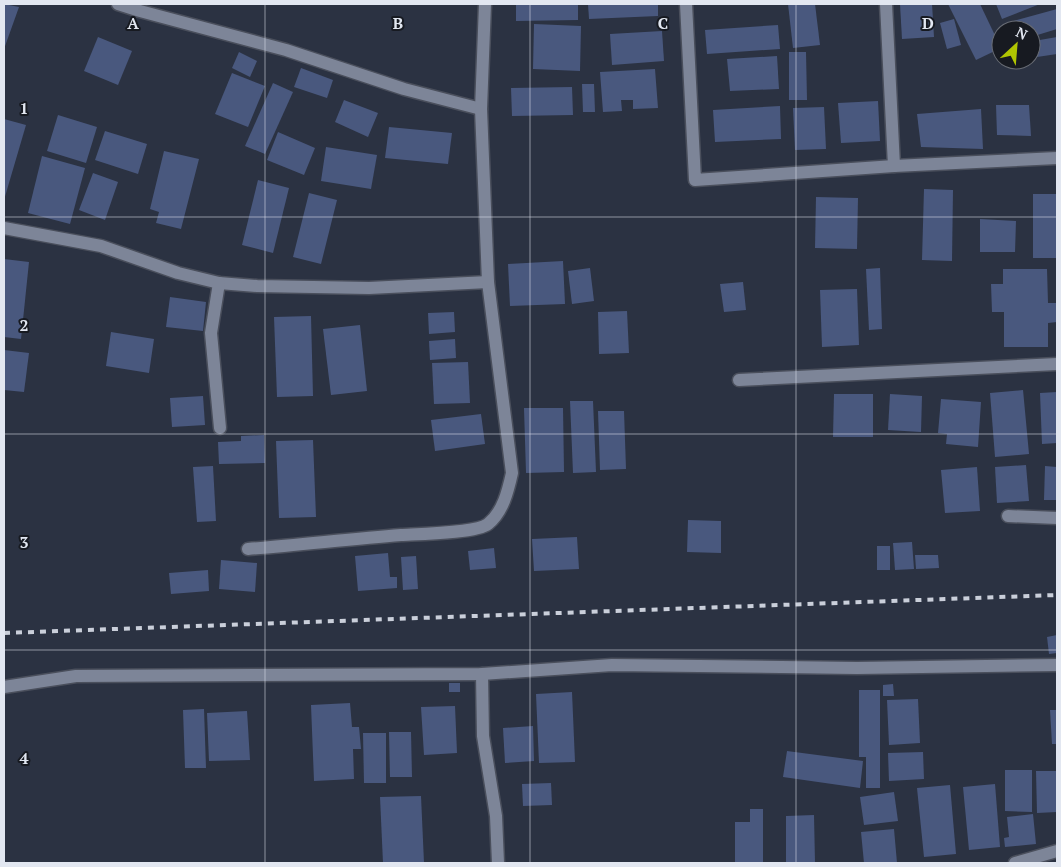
<svg xmlns="http://www.w3.org/2000/svg" width="1061" height="867" viewBox="0 0 1061 867" font-family="'PT Serif',serif">
  <style>
    .building { fill: #49587e }
    .lines { fill: none; stroke-linecap: round; stroke-linejoin: round }
    .minor-casing { stroke: #4a4f5c; stroke-width: 15 }
    .minor { stroke: #7d8598; stroke-width: 12 }
    .rail { stroke: #cacfda; stroke-width: 4; stroke-dasharray: 6 6; stroke-linecap: butt }
    .grid { fill: none; stroke: #e2e7f1; stroke-width: 1; stroke-opacity: 0.55 }
    .grid-label { font-size: 16px; text-anchor: middle; font-weight: bold; fill: #e2e7f1; stroke: #171a21; stroke-width: 4; stroke-linejoin: round; paint-order: stroke }
  </style>
  <rect width="100%" height="100%" fill="#2b3242"/>
  <g class="building">
    <polygon points="4,4 19,7 4,49"/>
    <polygon points="516,4 578,4 578,20 516,21"/>
    <polygon points="588,4 658,4 658,16 589,19"/>
    <polygon points="788,4 815,4 820,45 793,48"/>
    <polygon points="900,4 932,4 934,37 902,39"/>
    <polygon points="948,4 980,4 1001,48 976,60"/>
    <polygon points="996,4 1040,4 1002,19"/>
    <polygon points="1057,9 1057,29 1031,37 1031,30 1012,30 1010,22"/>
    <polygon points="954,19 961,45 947,49 940,23"/>
    <polygon points="534,24 581,26 580,71 533,69"/>
    <polygon points="778,25 780,49 707,54 705,30"/>
    <polygon points="662,31 664,61 612,65 610,34"/>
    <polygon points="98,37 132,51 118,85 84,71"/>
    <polygon points="1057,37 1057,54 1037,57 1034,41"/>
    <polygon points="239,52 257,61 250,77 232,68"/>
    <polygon points="789,52 806,52 807,100 789,100"/>
    <polygon points="777,56 779,89 730,91 727,59"/>
    <polygon points="301,68 333,80 327,98 294,87"/>
    <polygon points="655,69 658,108 633,109 633,100 621,100 622,111 603,112 600,72"/>
    <polygon points="232,73 265,86 248,127 215,114"/>
    <polygon points="273,83 293,92 265,154 245,146"/>
    <polygon points="582,84 594,84 595,112 583,112"/>
    <polygon points="572,87 573,115 512,116 511,88"/>
    <polygon points="344,100 378,113 368,137 335,122"/>
    <polygon points="878,101 880,141 841,143 838,103"/>
    <polygon points="996,105 1029,105 1031,136 997,135"/>
    <polygon points="780,106 781,139 715,142 713,110"/>
    <polygon points="824,107 826,149 795,150 793,108"/>
    <polygon points="981,109 983,149 921,147 917,114"/>
    <polygon points="58,115 97,127 86,163 47,151"/>
    <polygon points="4,119 26,125 4,200"/>
    <polygon points="389,127 452,133 448,164 385,158"/>
    <polygon points="105,131 147,144 138,174 95,160"/>
    <polygon points="278,132 315,148 304,175 267,160"/>
    <polygon points="326,147 377,155 371,189 321,181"/>
    <polygon points="164,151 199,159 181,229 156,223 159,212 150,209"/>
    <polygon points="42,156 85,168 70,224 28,213"/>
    <polygon points="93,173 118,182 105,220 79,210"/>
    <polygon points="258,180 289,188 273,253 242,245"/>
    <polygon points="924,189 953,190 952,261 922,260"/>
    <polygon points="309,193 337,200 321,264 293,257"/>
    <rect x="1033" y="194" width="24" height="64"/>
    <polygon points="816,197 858,198 857,249 815,248"/>
    <polygon points="980,219 1016,221 1015,252 980,252"/>
    <polygon points="4,259 29,262 21,339 4,337"/>
    <polygon points="563,261 565,304 510,306 508,264"/>
    <polygon points="590,268 594,301 572,304 568,271"/>
    <polygon points="880,268 882,329 869,330 866,269"/>
    <polygon points="1003,269 1047,269 1048,303 1057,303 1057,322 1048,323 1048,347 1004,347 1004,312 992,312 991,284 1003,284"/>
    <polygon points="743,282 746,310 724,312 720,284"/>
    <polygon points="857,289 859,345 822,347 820,290"/>
    <polygon points="170,297 206,302 203,331 166,327"/>
    <polygon points="627,311 629,353 599,354 598,312"/>
    <polygon points="454,312 455,332 429,334 428,313"/>
    <polygon points="311,316 313,396 277,397 274,317"/>
    <polygon points="360,325 367,391 331,395 323,329"/>
    <polygon points="111,332 154,339 149,373 106,366"/>
    <polygon points="455,339 456,358 430,360 429,341"/>
    <polygon points="4,350 29,353 24,392 4,390"/>
    <polygon points="468,362 470,403 434,404 432,363"/>
    <polygon points="1023,390 1029,454 995,457 990,393"/>
    <polygon points="1057,392 1057,443 1042,444 1040,393"/>
    <polygon points="834,394 873,394 873,437 833,437"/>
    <polygon points="890,394 922,396 921,432 888,430"/>
    <polygon points="203,396 205,425 172,427 170,398"/>
    <polygon points="941,399 981,402 978,447 946,444 947,434 938,433"/>
    <polygon points="570,401 593,401 596,472 573,473"/>
    <polygon points="524,408 563,408 564,472 526,473"/>
    <polygon points="598,411 624,411 626,469 600,470"/>
    <polygon points="481,414 485,444 435,451 431,420"/>
    <polygon points="264,435 265,463 219,464 218,442 241,441 241,436"/>
    <polygon points="313,440 316,517 279,518 276,441"/>
    <polygon points="1026,465 1029,501 997,503 995,467"/>
    <polygon points="213,466 216,521 197,522 193,467"/>
    <polygon points="1045,466 1057,467 1057,500 1044,500"/>
    <polygon points="977,467 980,511 945,513 941,470"/>
    <polygon points="688,520 721,521 721,553 687,552"/>
    <polygon points="577,537 579,569 534,571 532,539"/>
    <polygon points="912,542 914,569 895,570 893,543"/>
    <rect x="877" y="546" width="13" height="24"/>
    <polygon points="494,548 496,568 470,570 468,551"/>
    <polygon points="388,553 390,577 397,577 397,588 358,591 355,556"/>
    <polygon points="915,555 938,555 939,568 916,569"/>
    <polygon points="416,556 418,589 403,590 401,557"/>
    <polygon points="221,560 257,563 255,592 219,589"/>
    <polygon points="208,570 209,591 171,594 169,573"/>
    <polygon points="1057,635 1057,653 1049,654 1047,637"/>
    <rect x="449" y="683" width="11" height="9"/>
    <polygon points="893,684 894,696 883,696 883,685"/>
    <polygon points="859,690 880,690 880,788 866,788 866,757 859,757"/>
    <polygon points="572,692 575,762 539,763 536,694"/>
    <polygon points="918,699 920,743 889,745 887,700"/>
    <polygon points="350,703 352,727 359,727 361,749 353,749 354,779 314,781 311,705"/>
    <polygon points="455,706 457,753 424,755 421,707"/>
    <polygon points="204,709 206,768 185,768 183,710"/>
    <polygon points="1050,710 1057,710 1057,744 1052,744"/>
    <polygon points="247,711 250,760 209,761 207,713"/>
    <polygon points="533,726 534,761 505,763 503,728"/>
    <polygon points="389,732 411,732 412,777 390,777"/>
    <polygon points="363,733 386,733 386,783 364,783"/>
    <polygon points="787,751 863,761 860,788 783,777"/>
    <polygon points="923,752 924,779 889,781 888,753"/>
    <polygon points="1005,770 1032,770 1032,812 1005,811"/>
    <polygon points="1036,771 1057,771 1057,812 1037,813"/>
    <polygon points="551,783 552,805 523,806 522,784"/>
    <polygon points="995,784 1000,847 969,850 963,787"/>
    <polygon points="950,785 956,854 924,857 917,788"/>
    <polygon points="894,792 898,821 864,825 860,797"/>
    <polygon points="421,796 424,863 383,863 380,797"/>
    <polygon points="750,809 763,809 763,863 735,863 735,822 750,822"/>
    <polygon points="1033,814 1036,844 1005,847 1004,838 1009,837 1007,817"/>
    <polygon points="814,815 815,863 786,863 786,816"/>
    <polygon points="894,829 897,863 864,863 861,832"/>
  </g>
  <g class="lines">
    <defs>
      <g id="minor">
        <polyline points="118,4 140,11 286,50 404,89 481,109"/>
        <polyline points="686,4 695,180 894,166"/>
        <polyline points="886,4 894,166 1057,158"/>
        <polyline points="4,228 101,246 178,273 219,283 257,286 369,288 488,282"/>
        <polyline points="219,283 211,333 220,428"/>
        <polyline points="739,380 1057,364"/>
        <polyline points="1008,516 1057,518"/>
        <path d="M248,549C299,545 350,539 401,535C418,534 477,533 488,524C503,512 508,491 512,473L488,282L481,109L485,4"/>
        <polyline points="482,674 483,736 496,816 498,863"/>
        <polyline points="4,687 76,676 482,674 612,665 857,668 1057,665"/>
        <polyline points="1015,863 1057,851"/>
      </g>
    </defs>
    <use href="#minor" class="minor-casing"/>
    <use href="#minor" class="minor"/>
    <polyline class="rail" points="4,633 1057,595"/>
  </g>
  <path class="grid" d="M265,4V863M530,4V863M796,4V863M4,217H1057M4,434H1057M4,650H1057"/>
  <g class="grid-label">
    <text x="133" y="29">A</text>
    <text x="398" y="29">B</text>
    <text x="663" y="29">C</text>
    <text x="928" y="29">D</text>
    <text x="24" y="114">1</text>
    <text x="24" y="331">2</text>
    <text x="24" y="548">3</text>
    <text x="24" y="764">4</text>
  </g>
  <rect width="1061" height="867" fill="none" stroke="#e2e7f1" stroke-width="10"/>
  <g transform="translate(1016 45) rotate(26)"><circle r="24" fill="#171a21" stroke="#686c74"/>
  <path d="M0-4L9 19L0 12L-9 19Z" fill="#b0c502"/>
  <text y="-8" font-size="14" font-weight="bold" text-anchor="middle" fill="#e2e7f1">N</text>
  </g>
</svg>
